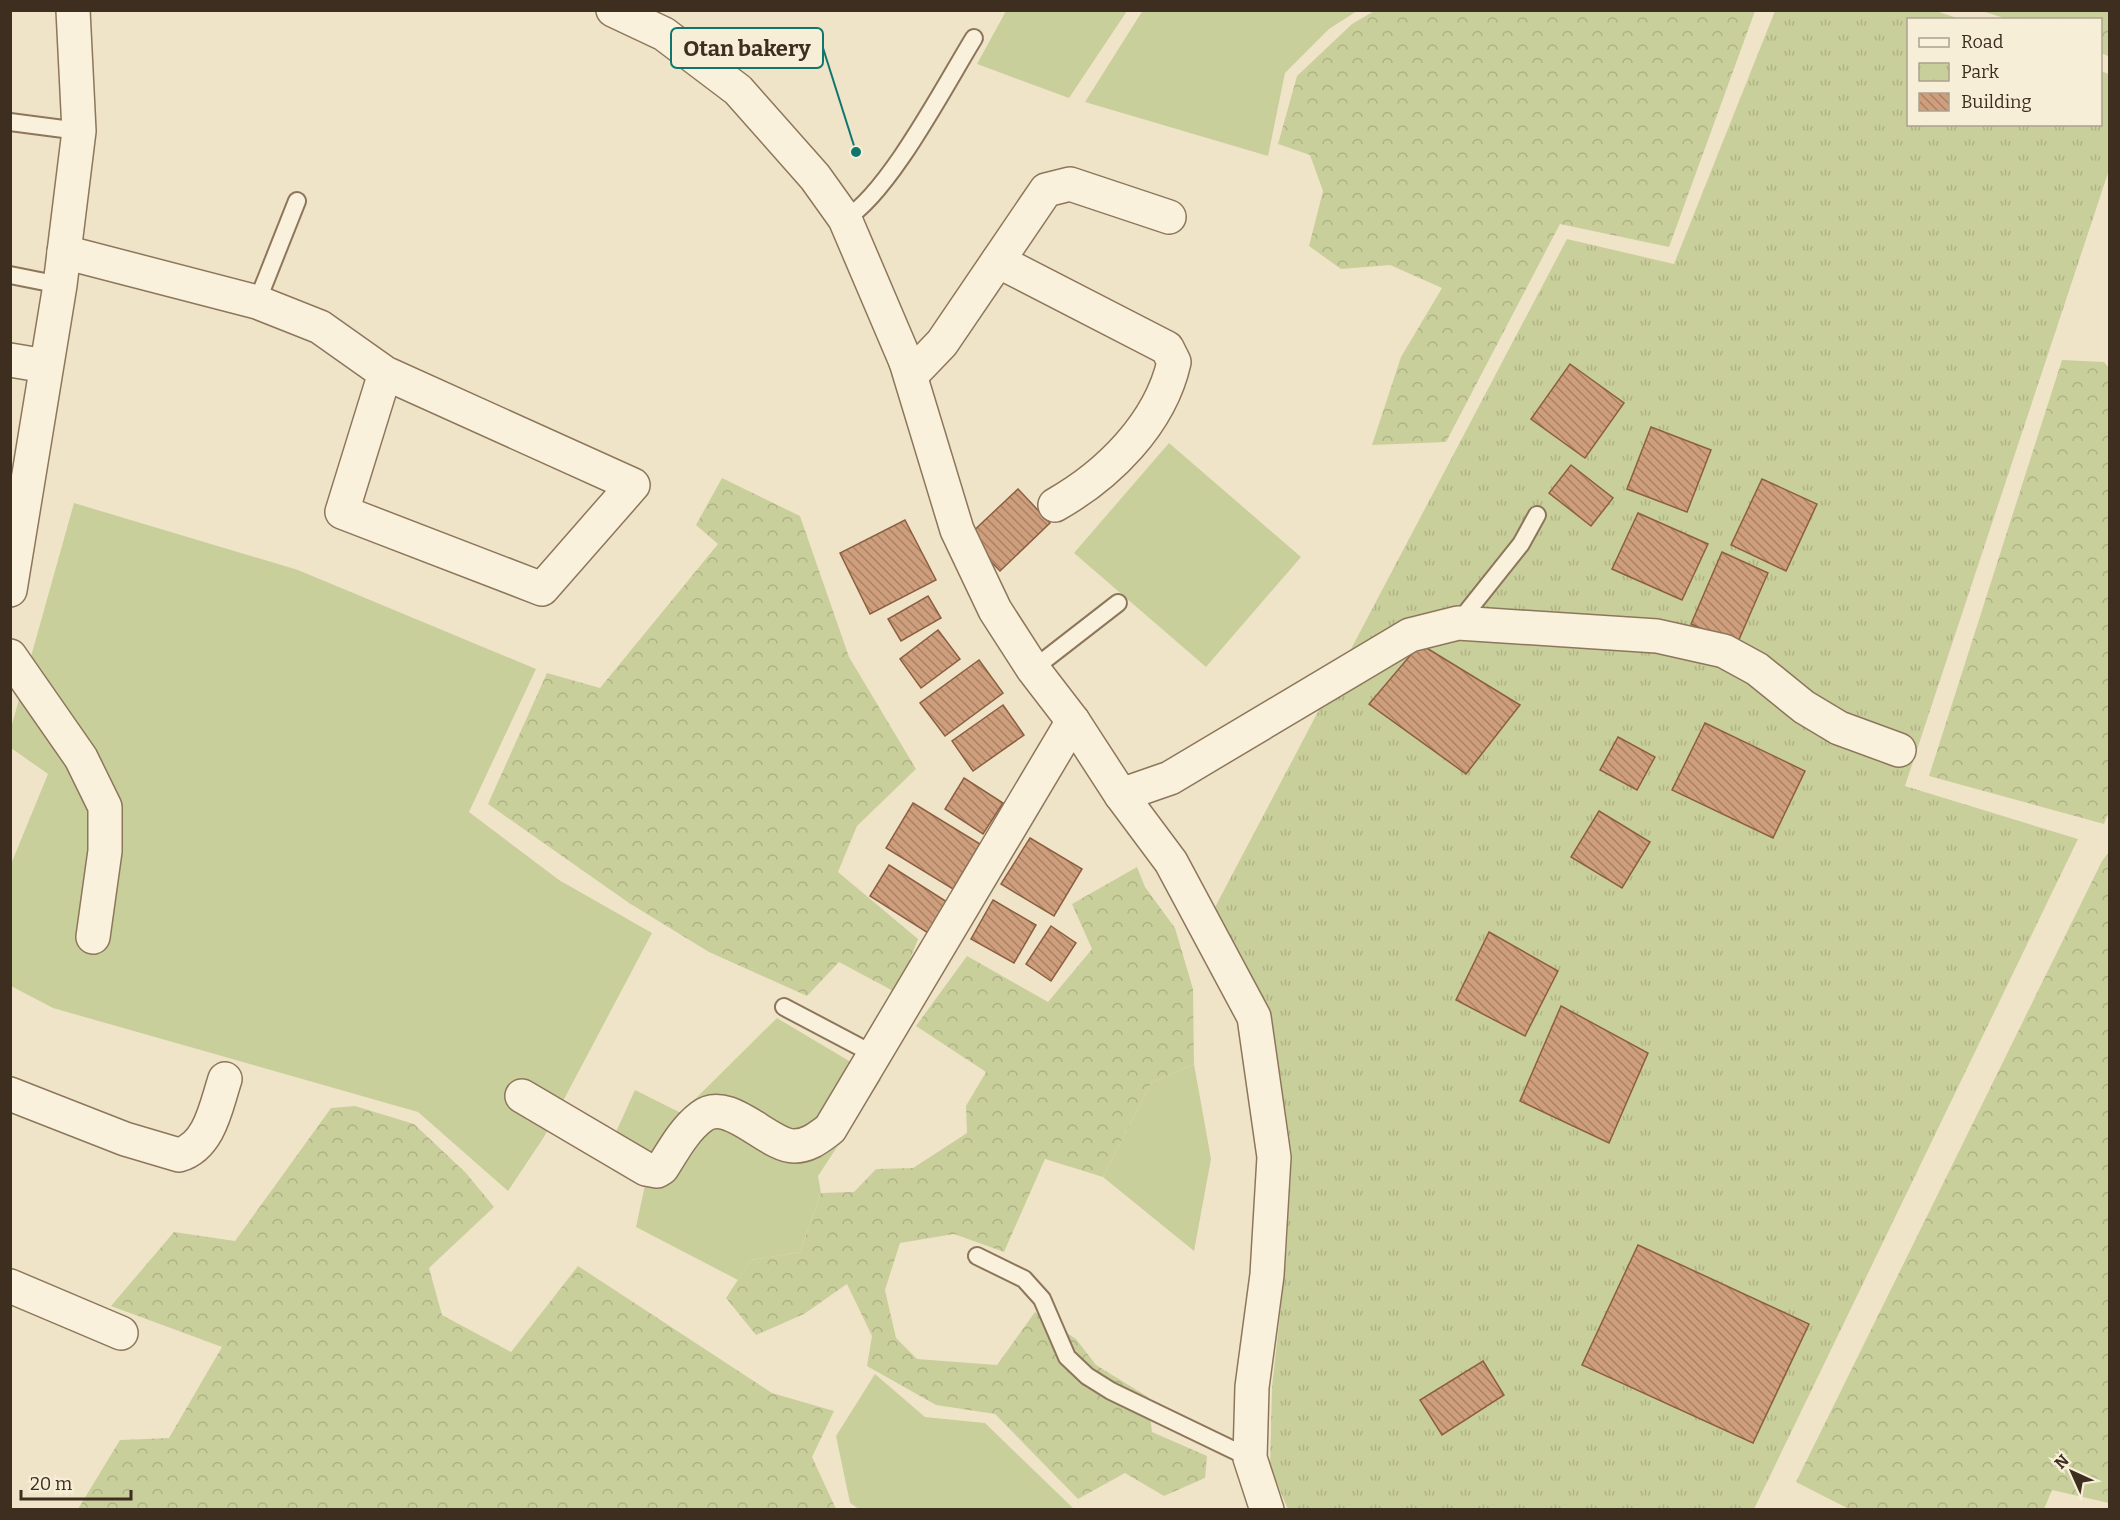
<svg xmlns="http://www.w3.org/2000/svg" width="2120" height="1520" viewBox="0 0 2120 1520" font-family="Bitter,serif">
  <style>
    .grass { fill: #c9cf9b }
    .forest { fill: url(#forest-crowns) }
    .park { fill: url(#park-tufts) }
    .building { fill: url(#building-back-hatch); stroke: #8d5f41; stroke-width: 1.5 }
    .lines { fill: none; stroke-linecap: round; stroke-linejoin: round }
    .service-casing { stroke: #8d765c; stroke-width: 20 }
    .minor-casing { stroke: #8d765c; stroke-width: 36 }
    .tertiary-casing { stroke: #8d765c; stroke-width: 36 }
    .service { stroke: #faf1dc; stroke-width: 16 }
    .minor { stroke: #faf1dc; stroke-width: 33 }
    .tertiary { stroke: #faf1dc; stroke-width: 33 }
    .leader { fill: none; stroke: #0f766e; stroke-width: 2 }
    .callout-dot { fill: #0f766e; stroke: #f7eed8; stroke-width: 2 }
    .callout { fill: #f7eed8; stroke: #0f766e; stroke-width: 2 }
    .callout-label { font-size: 22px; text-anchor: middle; font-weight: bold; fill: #3d2e20 }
  </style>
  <defs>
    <pattern id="forest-crowns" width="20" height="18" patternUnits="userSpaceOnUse" patternTransform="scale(1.5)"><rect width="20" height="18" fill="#c9cf9b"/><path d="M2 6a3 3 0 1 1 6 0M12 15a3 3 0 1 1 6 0" fill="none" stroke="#aeb285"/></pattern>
    <pattern id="park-tufts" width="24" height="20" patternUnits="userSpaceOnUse" patternTransform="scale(1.5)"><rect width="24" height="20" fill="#c9cf9b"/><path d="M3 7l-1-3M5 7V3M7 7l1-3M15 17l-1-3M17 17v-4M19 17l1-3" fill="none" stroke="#aeb285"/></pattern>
    <pattern id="building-back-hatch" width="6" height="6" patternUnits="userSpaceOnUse" patternTransform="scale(1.5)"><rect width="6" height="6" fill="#cf9f7d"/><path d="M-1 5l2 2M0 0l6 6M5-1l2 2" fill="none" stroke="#a98266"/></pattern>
  </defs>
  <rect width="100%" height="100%" fill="#f0e4c8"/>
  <g class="grass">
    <polygon points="1143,10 1357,10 1357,11 1329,29 1285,73 1268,156 1085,102"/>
    <polygon points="1006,11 1006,10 1127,11 1069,98 977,64"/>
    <polygon points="1169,443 1301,557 1206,667 1074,553"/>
    <polygon points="74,503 298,570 536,669 469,812 559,880 652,933 544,1137 508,1191 418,1112 53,1008 11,986 11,864 48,774 11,748 11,728"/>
    <polygon points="777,1018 881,1080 818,1176 821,1193 800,1252 751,1260 738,1280 636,1227 651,1157 616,1132 635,1090 681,1113"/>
    <polygon points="1194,1064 1211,1159 1194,1251 1103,1177 1151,1083"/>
    <polygon points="875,1374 925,1417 985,1423 1074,1509 859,1509 850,1503 836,1436"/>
  </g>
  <g class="forest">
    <polygon points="1376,10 1755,11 1669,247 1560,224 1446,442 1372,445 1401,357 1442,288 1390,265 1341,269 1309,246 1323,191 1310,155 1278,144 1297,76 1352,24"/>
    <polygon points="1982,11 2109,11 2108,56 2101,53 2100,20 2007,19"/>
    <polygon points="2062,360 2104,362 2109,368 2110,808 2104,824 1929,776"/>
    <polygon points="722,478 800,516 849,657 916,769 857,826 838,872 918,939 897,993 839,962 807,996 709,952 629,903 488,804 547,673 600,688 718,544 696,525"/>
    <polygon points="2109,852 2109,1503 2052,1490 2044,1509 1849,1509 1796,1482 2102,861"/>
    <polygon points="1137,867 1145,887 1175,928 1193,989 1194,1064 1151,1083 1103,1177 1045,1159 1004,1252 954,1234 900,1243 885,1290 896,1338 917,1359 997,1365 1035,1312 1076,1339 1096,1365 1148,1397 1152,1432 1207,1456 1205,1478 1164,1496 1125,1473 1078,1499 995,1414 936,1405 867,1366 872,1336 847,1284 804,1314 756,1335 726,1298 751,1260 800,1252 821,1193 854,1192 876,1169 913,1168 967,1133 966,1106 986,1072 916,1026 967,956 1048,1002 1092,949 1072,904"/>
    <polygon points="355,1106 414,1124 466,1173 494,1207 429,1268 442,1315 511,1352 578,1266 772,1393 834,1411 812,1457 836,1509 78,1509 120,1440 169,1438 222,1347 111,1306 174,1232 235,1241 331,1108"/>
  </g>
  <polygon class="park" points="1775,11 1936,11 1960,19 1908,20 1908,124 2100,124 2101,71 2109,74 2109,170 1905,786 2078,839 1754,1509 1288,1509 1270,1468 1272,1387 1286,1260 1292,1154 1271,1017 1213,911 1567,239 1674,264"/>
  <g class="building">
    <polygon points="1570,364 1624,403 1585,458 1531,419"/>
    <polygon points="1651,427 1711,450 1687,512 1627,489"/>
    <polygon points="1571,465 1613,498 1591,526 1549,493"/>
    <polygon points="1762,479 1817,504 1786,571 1731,545"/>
    <polygon points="1018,489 1050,523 1000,571 967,537"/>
    <polygon points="1638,513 1708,544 1682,600 1612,569"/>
    <polygon points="905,520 936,580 870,614 840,553"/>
    <polygon points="1722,552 1768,573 1737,644 1691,624"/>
    <polygon points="928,596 941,618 901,641 888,619"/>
    <polygon points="938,630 960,659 921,688 900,659"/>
    <polygon points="1420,644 1520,705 1466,774 1369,704"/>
    <polygon points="979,660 1003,693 945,736 920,703"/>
    <polygon points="1003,705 1024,735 973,771 952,741"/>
    <polygon points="1705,723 1805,771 1773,838 1672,790"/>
    <polygon points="1618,737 1655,757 1637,790 1600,770"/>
    <polygon points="964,778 1003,803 983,834 945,809"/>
    <polygon points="913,803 980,844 953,889 886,848"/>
    <polygon points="1599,811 1650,842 1622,888 1571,857"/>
    <polygon points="1030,838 1082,869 1054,916 1001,884"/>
    <polygon points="889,865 947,902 928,933 870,896"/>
    <polygon points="993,900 1036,925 1014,963 971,939"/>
    <polygon points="1051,926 1076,943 1051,981 1026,964"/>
    <polygon points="1489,932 1558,971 1525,1036 1456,1000"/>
    <polygon points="1561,1006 1648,1053 1609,1143 1520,1101"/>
    <polygon points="1638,1245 1809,1324 1753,1443 1582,1365"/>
    <polygon points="1483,1361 1504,1395 1442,1435 1420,1400"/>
  </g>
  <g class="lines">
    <defs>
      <g id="service">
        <polyline points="10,122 79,131"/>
        <path d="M845,219C889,193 945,85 974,38"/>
        <polyline points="10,275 60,285"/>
        <polyline points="257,302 297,201"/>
        <polyline points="1458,623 1521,544 1537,515"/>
        <polyline points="1033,669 1118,603"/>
        <polyline points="784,1007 875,1055"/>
        <polyline points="977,1256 1024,1279 1042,1299 1067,1357 1087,1376 1111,1391 1250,1458"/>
      </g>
      <g id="minor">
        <polyline points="64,252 257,302 320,327 385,373 633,485 542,589 342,512 385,373"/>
        <path d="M998,261L1167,348L1174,362C1160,424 1108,475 1055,505"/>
        <polyline points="10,360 46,366"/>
        <polyline points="906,362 918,368 942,343 1046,190 1070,184 1169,217"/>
        <polyline points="10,590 60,285 79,131 73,10"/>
        <polyline points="10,656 81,758 105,807 105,851 93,937"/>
        <polyline points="1121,795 1170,778 1410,635 1458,623 1657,636 1724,651 1757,669 1804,707 1839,728 1899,750"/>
        <path d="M10,1094L125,1139L179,1155C210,1146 216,1106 225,1079"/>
        <path d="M522,1096L646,1169L657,1171L662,1168C673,1151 684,1130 701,1117C728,1095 768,1146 794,1146C809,1146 819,1137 830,1129L1073,721"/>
        <polyline points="10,1286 121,1333"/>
      </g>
      <polyline id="tertiary" points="613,10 664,34 738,90 815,177 845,219 906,362 957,530 995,610 1033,669 1073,721 1121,795 1171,862 1254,1017 1274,1157 1267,1275 1252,1387 1250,1458 1267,1510"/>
    </defs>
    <use href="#service" class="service-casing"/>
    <use href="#minor" class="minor-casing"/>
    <use href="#tertiary" class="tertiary-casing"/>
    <use href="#service" class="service"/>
    <use href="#minor" class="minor"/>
    <use href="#tertiary" class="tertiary"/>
  </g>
  <path class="leader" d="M856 152L823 48"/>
  <circle class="callout-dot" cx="856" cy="152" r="6"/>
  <rect class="callout" x="671" y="28" width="152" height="40" rx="6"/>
  <g class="callout-label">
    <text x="747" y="56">Otan bakery</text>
  </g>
  <rect width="2120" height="1520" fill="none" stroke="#3d2e20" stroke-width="24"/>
  <rect x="1907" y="18" width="195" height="108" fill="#f7eed8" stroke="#ada18e" stroke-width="1.5"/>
  <rect x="1919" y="38" width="30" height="9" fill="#faf1dc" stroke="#ada18e" stroke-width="1.5"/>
  <text x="1961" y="48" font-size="18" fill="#3d2e20">Road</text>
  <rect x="1919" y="63" width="30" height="18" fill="url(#park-tufts)" stroke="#ada18e" stroke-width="1.5"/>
  <text x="1961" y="78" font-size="18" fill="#3d2e20">Park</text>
  <rect x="1919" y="93" width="30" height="18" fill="url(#building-back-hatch)" stroke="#ada18e" stroke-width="1.5"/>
  <text x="1961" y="108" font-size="18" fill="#3d2e20">Building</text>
  <g transform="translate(2072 1472) rotate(315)" stroke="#f7eed8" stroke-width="4.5" paint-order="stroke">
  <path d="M0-4.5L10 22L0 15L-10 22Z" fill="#3d2e20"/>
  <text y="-9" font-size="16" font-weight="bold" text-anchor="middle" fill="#3d2e20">N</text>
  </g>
  <path d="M21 1490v9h110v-9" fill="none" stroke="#3d2e20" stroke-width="3"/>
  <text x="30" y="1490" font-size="18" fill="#3d2e20" stroke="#f7eed8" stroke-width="4.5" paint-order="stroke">20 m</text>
</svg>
